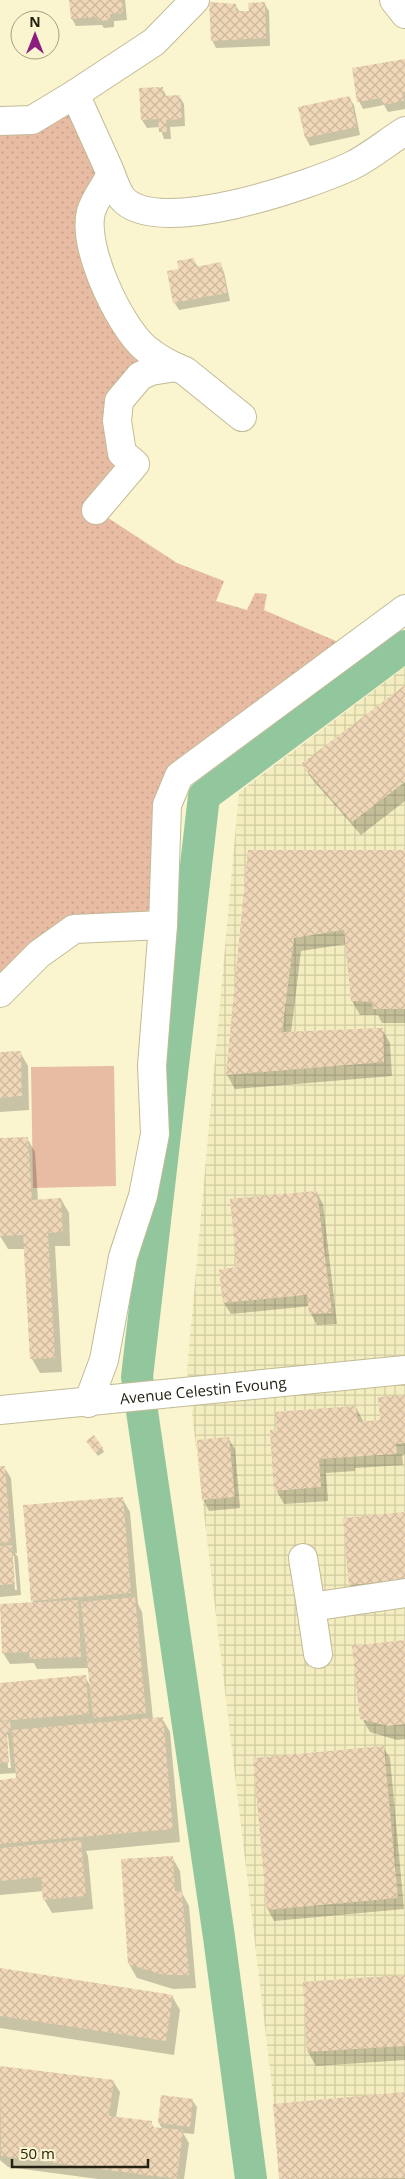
<svg xmlns="http://www.w3.org/2000/svg" width="405" height="2179" viewBox="0 0 405 2179" font-family="'Open Sans',sans-serif">
  <style>
    .industrial { fill: url(#industrial-grid) }
    .grass { fill: url(#grass-dots) }
    .park { fill: #e8bba3 }
    .shadow { fill: #0003; fill-rule: evenodd }
    .lines { fill: none; stroke-linecap: round; stroke-linejoin: round }
    .river { stroke: #92c79d; stroke-width: 32 }
    .building { fill: url(#building-cross-hatch) }
    .minor-casing { stroke: #c1bb97; stroke-width: 30 }
    .minor { stroke: #fff; stroke-width: 28 }
    .labels { text-anchor: middle; dominant-baseline: central; stroke-width: 4; stroke-linejoin: round; paint-order: stroke }
    .street-label { font-size: 15px; fill: #252214; stroke: #faf4cf }
  </style>
  <defs>
    <pattern id="industrial-grid" width="8" height="8" patternUnits="userSpaceOnUse" patternTransform="scale(1.25)"><rect width="8" height="8" fill="#f4edbf"/><path d="M0 4h8M4 0v8" fill="none" stroke="#d1cba3"/></pattern>
    <pattern id="grass-dots" width="8" height="8" patternUnits="userSpaceOnUse" patternTransform="scale(1.25)"><rect width="8" height="8" fill="#e8bba3"/><path d="M2 2h.1M6 6h.1" fill="none" stroke="#c7a08b" stroke-width="1.8" stroke-linecap="round"/></pattern>
    <pattern id="building-cross-hatch" width="8" height="8" patternUnits="userSpaceOnUse" patternTransform="scale(1.25)"><rect width="8" height="8" fill="#efd7b8"/><path d="M0 0l8 8M0 8l8-8" fill="none" stroke="#cdb89d"/></pattern>
  </defs>
  <rect width="100%" height="100%" fill="#faf4cf"/>
  <polygon class="industrial" points="405,667 405,2179 283,2179 187,1371 239,792"/>
  <polygon class="grass" points="75,94 111,175 89,234 145,348 129,387 122,453 96,510 177,563 224,581 216,601 247,610 255,593 267,594 264,610 352,648 179,776 163,925 74,929 0,993 0,121"/>
  <polygon class="park" points="114,1066 116,1186 33,1188 31,1067"/>
  <g class="shadow">
    <polygon points="71,0 125,0 127,20 114,21 114,27 104,28 102,25 76,26 72,19"/>
    <polygon points="210,3 235,5 240,12 250,12 264,3 269,11 270,46 216,48 212,40"/>
    <polygon points="405,60 405,109 388,112 384,105 363,109 359,101"/>
    <polygon points="162,88 167,97 179,96 184,104 185,126 170,127 171,139 164,139 160,127 147,128 142,120"/>
    <polygon points="349,98 354,105 360,135 310,146 306,138 300,108"/>
    <polygon points="193,259 198,267 220,264 224,272 230,301 179,310 174,302 180,270"/>
    <polygon points="405,687 405,801 361,835 311,778 303,764"/>
    <polygon points="249,851 405,851 405,1023 382,1023 378,1015 360,1015 352,1001 347,944 301,951 291,1033 382,1029 390,1043 392,1076 235,1089 227,1075"/>
    <polygon points="20,1052 28,1066 29,1110 0,1112 0,1053"/>
    <polygon points="27,1138 35,1152 38,1201 61,1199 69,1213 70,1246 55,1246 62,1372 40,1373 32,1359 25,1249 8,1249 0,1236 0,1140"/>
    <polygon points="317,1193 323,1204 337,1324 317,1325 311,1314 310,1306 231,1314 224,1303 238,1268"/>
    <polygon points="405,1396 405,1454 402,1455 403,1465 355,1468 355,1471 326,1473 328,1501 284,1504 276,1490 278,1431 356,1407 364,1423 382,1421"/>
    <polygon points="228,1438 235,1449 240,1508 209,1511 203,1499"/>
    <polygon points="90,1445 102,1448 104,1452 98,1456"/>
    <path d="M4,1467L11,1478L17,1553H15L18,1557L21,1595L0,1597V1468ZM12,1556H14L17,1590H15Z"/>
    <path d="M122,1498L130,1512L138,1604L142,1612L153,1719L162,1718L170,1732L180,1842L86,1851L88,1856L93,1909L52,1913L44,1899V1891L0,1895V1781L18,1779L17,1773L0,1774V1684L85,1677L91,1687L89,1668L37,1669L34,1663L10,1664L3,1653L34,1603L32,1600ZM6,1735H8L11,1768H8Z"/>
    <polygon points="405,1514 405,1594 358,1598 350,1584"/>
    <polygon points="405,1641 405,1739 397,1740 370,1732 362,1718"/>
    <polygon points="383,1747 390,1758 404,1909 274,1921 268,1910"/>
    <polygon points="172,1857 180,1871 182,1893 189,1906 196,1988 173,1989 137,1978 129,1964"/>
    <polygon points="0,1969 172,1996 180,2010 174,2055 0,2028"/>
    <polygon points="405,1977 405,2060 316,2066 308,2052"/>
    <polygon points="0,2068 113,2081 120,2092 116,2118 151,2123 155,2129 163,2130 159,2123 192,2100 197,2107 194,2134 183,2133 189,2143 184,2179 98,2179 8,2167 0,2160"/>
    <polygon points="405,2093 405,2179 281,2179 274,2105"/>
  </g>
  <g class="lines">
    <polyline class="river" points="251,2179 219,1937 137,1377 204,796 405,646"/>
  </g>
  <g class="building">
    <polygon points="69,0 122,0 123,13 110,14 110,20 98,21 98,17 71,19"/>
    <polygon points="209,2 236,4 236,11 249,11 248,3 265,2 266,38 211,41"/>
    <polygon points="405,59 405,92 402,92 404,101 383,105 381,98 357,102 352,68"/>
    <polygon points="163,87 163,96 180,95 182,119 166,120 167,132 159,132 158,119 141,120 139,88"/>
    <polygon points="350,96 357,127 305,138 298,107"/>
    <polygon points="194,258 196,267 221,262 227,293 173,303 167,271 179,269 177,261"/>
    <polygon points="405,685 405,782 352,822 301,764"/>
    <polygon points="248,850 405,850 405,1009 373,1009 372,1002 351,1001 344,930 294,938 282,1032 383,1028 384,1062 226,1075"/>
    <polygon points="21,1051 22,1096 0,1098 0,1052"/>
    <polygon points="28,1137 32,1200 61,1198 63,1232 48,1233 55,1358 30,1359 23,1235 0,1236 0,1138"/>
    <polygon points="317,1191 332,1313 309,1314 307,1295 223,1303 219,1270 237,1267 230,1199"/>
    <polygon points="405,1395 405,1443 396,1444 397,1454 319,1459 321,1487 274,1491 270,1430 277,1430 275,1412 356,1406 358,1422 380,1420 378,1397"/>
    <polygon points="94,1435 103,1448 95,1453 86,1441"/>
    <polygon points="229,1437 235,1497 202,1500 197,1440"/>
    <polygon points="0,1466 5,1466 11,1542 0,1543"/>
    <polygon points="123,1497 131,1593 31,1601 23,1505"/>
    <polygon points="405,1512 405,1580 349,1585 343,1518"/>
    <polygon points="12,1545 15,1584 0,1585 0,1546"/>
    <polygon points="135,1597 146,1713 93,1718 81,1602"/>
    <polygon points="78,1600 81,1657 30,1659 29,1652 2,1653 0,1604"/>
    <polygon points="405,1640 405,1724 388,1726 360,1719 352,1646"/>
    <polygon points="86,1675 89,1714 0,1721 0,1683"/>
    <polygon points="163,1717 173,1829 0,1844 0,1780 16,1778 12,1730"/>
    <polygon points="10,1721 11,1732 7,1733 9,1762 0,1763 0,1722"/>
    <polygon points="384,1746 398,1898 267,1910 253,1758"/>
    <polygon points="81,1840 86,1896 43,1900 41,1877 0,1881 0,1848"/>
    <polygon points="173,1856 175,1891 182,1891 189,1975 164,1975 128,1964 121,1859"/>
    <polygon points="0,1968 173,1995 166,2041 0,2016"/>
    <polygon points="405,1975 405,2046 307,2052 303,1982"/>
    <polygon points="0,2066 114,2080 109,2116 152,2121 152,2127 183,2130 177,2179 1,2156"/>
    <polygon points="405,2092 405,2178 279,2179 273,2104"/>
    <polygon points="161,2095 193,2099 190,2127 158,2123"/>
  </g>
  <g class="lines">
    <defs>
      <g id="minor">
        <polyline points="394,0 405,14"/>
        <path d="M75,94C86,118 97,143 108,167C112,176 116,190 122,198C156,239 310,185 351,166C370,157 387,142 405,131"/>
        <polyline points="0,121 32,120 75,94 154,42 195,0"/>
        <path d="M111,175C105,186 94,200 91,212C82,247 119,325 145,348C156,357 172,366 185,371L242,417"/>
        <polyline points="96,510 135,464 122,453 117,421 119,401 140,376 151,371 176,367"/>
        <polyline points="0,993 39,954 74,929 163,925"/>
        <polyline points="88,1403 104,1360 123,1257 143,1196 155,1134 152,1066 163,925 167,805 179,776 405,609"/>
        <path id="s1" d="M0,1410L405,1370"/>
        <polyline points="303,1558 311,1607 405,1593"/>
        <polyline points="311,1607 318,1654"/>
      </g>
    </defs>
    <use href="#minor" class="minor-casing"/>
    <use href="#minor" class="minor"/>
  </g>
  <g class="labels">
    <g class="street-label">
      <text stroke="none"><textPath href="#s1" startOffset="204">Avenue Celestin Evoung</textPath></text>
    </g>
  </g>
  <g transform="translate(35 35)"><circle r="24" fill="#faf4cf" stroke="#a5a084"/>
  <path d="M0-4L9 19L0 12L-9 19Z" fill="#8b1d80"/>
  <text y="-8" font-size="14" font-weight="bold" text-anchor="middle" fill="#252214">N</text>
  </g>
  <path d="M12 2159v8h136v-8" fill="none" stroke="#252214" stroke-width="2.5"/>
  <text x="20" y="2159" font-size="15" fill="#252214" stroke="#faf4cf" stroke-width="4" paint-order="stroke">50 m</text>
</svg>
